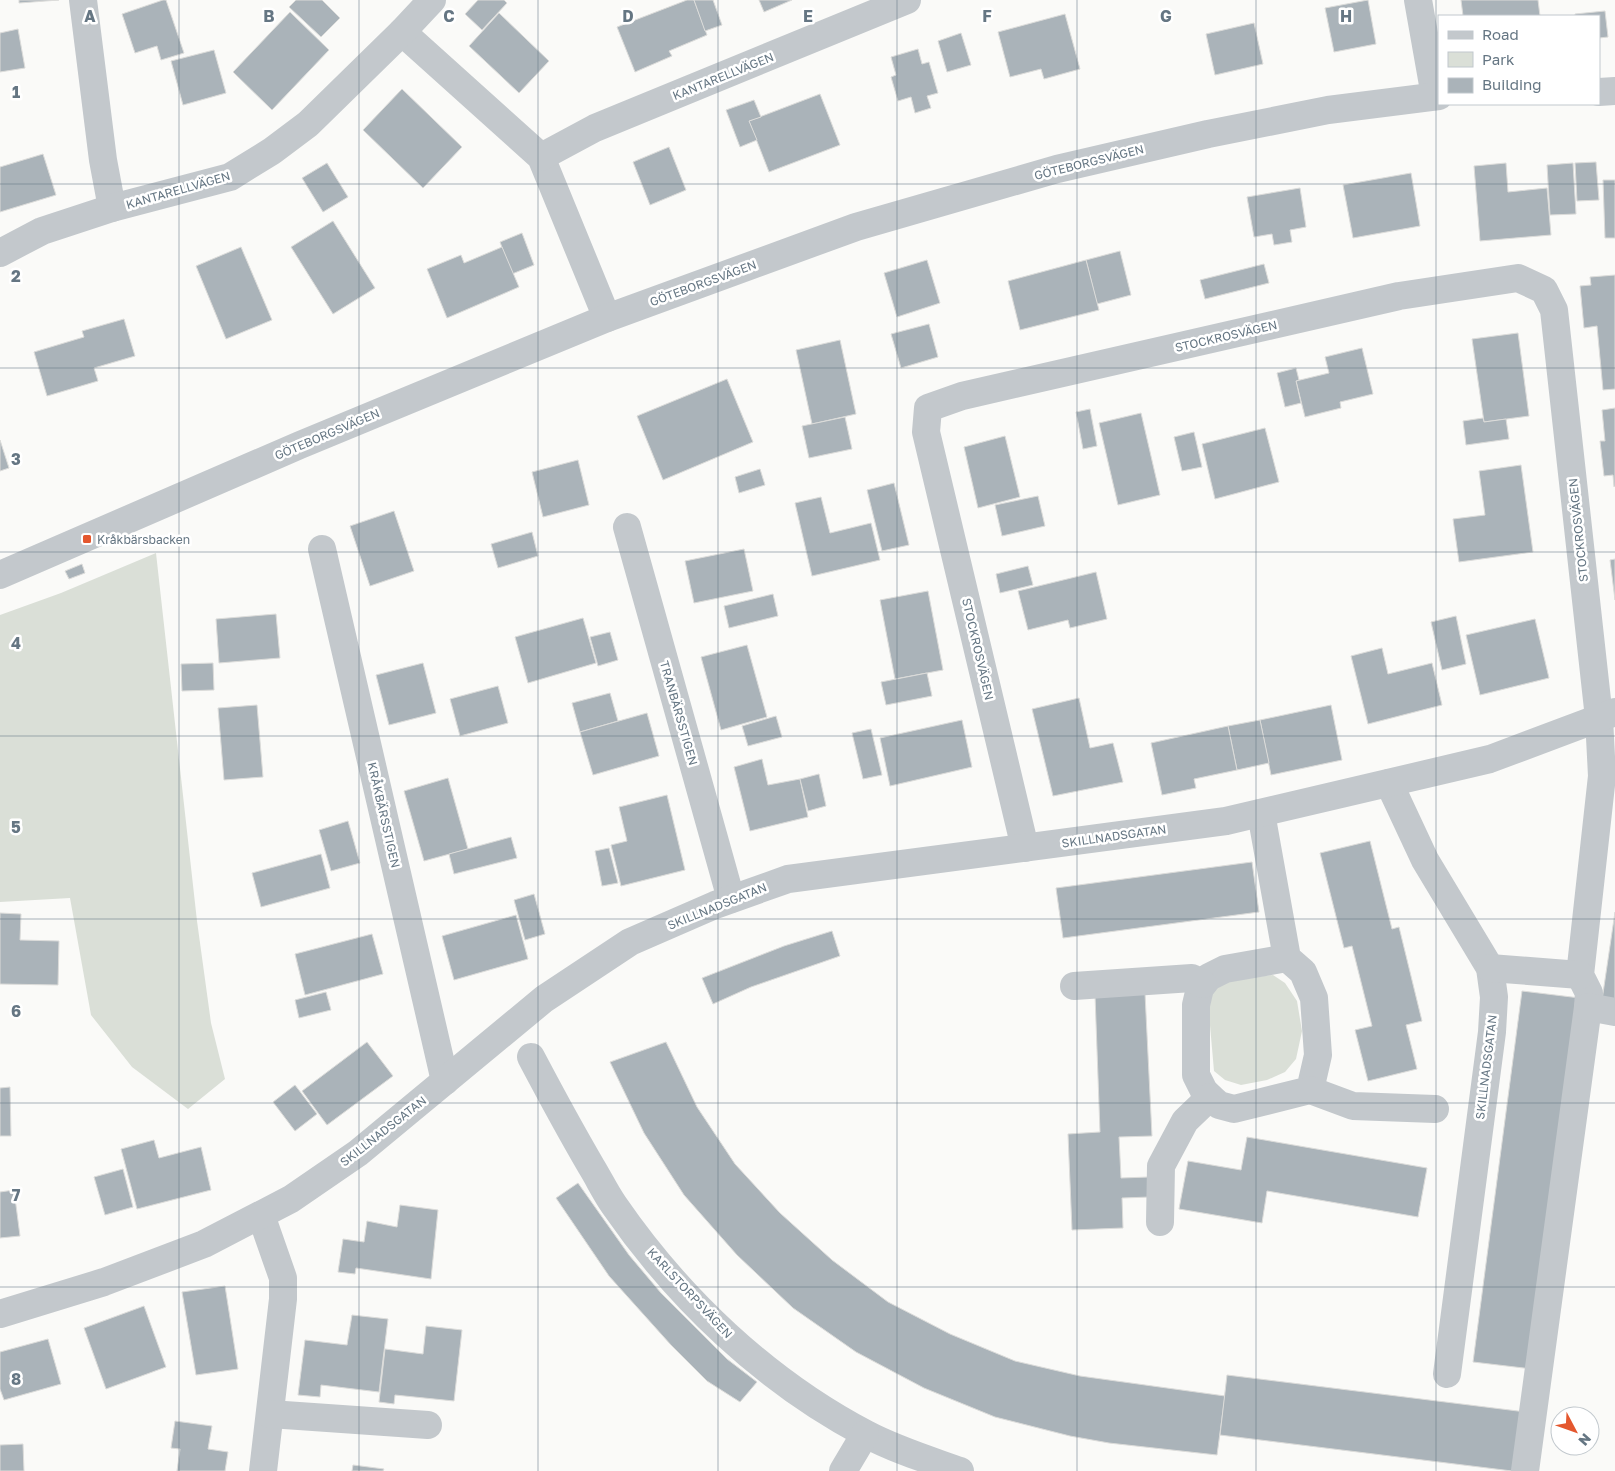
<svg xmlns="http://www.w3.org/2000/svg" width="1615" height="1471" font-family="'Golos Text',sans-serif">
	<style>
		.green { fill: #dadfd7 }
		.building { fill: #aab3b9; stroke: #dcdcda }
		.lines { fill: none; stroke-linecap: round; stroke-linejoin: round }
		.minor { stroke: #c3c8cc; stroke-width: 28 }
		.grid { fill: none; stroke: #657683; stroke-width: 1; stroke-opacity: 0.55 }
		.poi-dot { fill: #e4572e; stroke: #fff; stroke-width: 2 }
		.labels { text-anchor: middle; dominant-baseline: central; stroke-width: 5; stroke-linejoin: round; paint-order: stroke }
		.street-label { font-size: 12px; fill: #657683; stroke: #fff }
		.poi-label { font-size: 12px; fill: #657683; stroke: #fff; text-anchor: start }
		.grid-label { font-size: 16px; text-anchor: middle; font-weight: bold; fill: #657683; stroke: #fff; stroke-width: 5; stroke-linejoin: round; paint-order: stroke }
	</style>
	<rect width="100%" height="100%" fill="#fafaf8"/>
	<g class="green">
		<path d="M 156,553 L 197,921 L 211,1023 L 225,1079 L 188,1109 L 132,1067 L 91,1015 L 70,898 L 0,902 L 0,615 L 61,593 Z"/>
		<path d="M 1273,975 L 1285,983 L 1297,1001 L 1302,1031 L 1296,1059 L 1285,1072 L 1267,1080 L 1241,1085 L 1225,1080 L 1214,1071 L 1209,1014 L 1209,998 L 1214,990 L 1229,980 Z"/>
	</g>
	<g class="building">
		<path d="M 19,0 L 59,0 L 19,3 Z"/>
		<path d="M 163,0 L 166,0 L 184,53 L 161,60 L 157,46 L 135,53 L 122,14 Z"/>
		<path d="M 296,0 L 322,0 L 340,18 L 321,37 L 289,7 Z"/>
		<path d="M 478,0 L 504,0 L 507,3 L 482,30 L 465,14 Z"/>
		<path d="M 687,0 L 694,0 L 707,35 L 669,51 L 672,56 L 635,72 L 617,27 Z"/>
		<path d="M 694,0 L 713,0 L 722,25 L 705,31 Z"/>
		<path d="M 759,0 L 792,0 L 764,12 Z"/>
		<path d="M 1368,0 L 1376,44 L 1334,52 L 1325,8 Z"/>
		<path d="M 1461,0 L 1538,0 L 1540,16 L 1463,16 Z"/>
		<path d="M 1605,11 L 1608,37 L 1599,38 L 1599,16 L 1575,16 L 1575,14 Z"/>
		<path d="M 290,12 L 329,50 L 272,110 L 233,72 Z"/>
		<path d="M 499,13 L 549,61 L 519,93 L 469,46 Z"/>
		<path d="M 1065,14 L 1080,69 L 1044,79 L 1041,69 L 1010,77 L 998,32 Z"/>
		<path d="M 1254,23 L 1263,64 L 1215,75 L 1206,34 Z"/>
		<path d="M 18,29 L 25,68 L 0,72 L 0,33 Z"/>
		<path d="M 961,33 L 971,65 L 947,72 L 938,41 Z"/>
		<path d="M 918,49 L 922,64 L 929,62 L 938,93 L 927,96 L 931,108 L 915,113 L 911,97 L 898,101 L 891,77 L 896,75 L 891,57 Z"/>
		<path d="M 214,50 L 226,93 L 183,105 L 171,61 Z"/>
		<path d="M 402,89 L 462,147 L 423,188 L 363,130 Z"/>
		<path d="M 820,94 L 840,145 L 769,172 L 749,121 Z"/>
		<path d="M 754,100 L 761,117 L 749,121 L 757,140 L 740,147 L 726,110 Z"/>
		<path d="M 669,147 L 686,190 L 650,205 L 633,162 Z"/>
		<path d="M 43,154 L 56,195 L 0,212 L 0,167 Z"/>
		<path d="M 1596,162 L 1599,200 L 1577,201 L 1575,163 Z"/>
		<path d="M 327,163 L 348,197 L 323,212 L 302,178 Z"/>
		<path d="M 1506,163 L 1508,192 L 1547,188 L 1551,235 L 1480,241 L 1474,166 Z"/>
		<path d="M 1573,163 L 1576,214 L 1550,215 L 1547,165 Z"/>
		<path d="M 1411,173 L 1420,226 L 1353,238 L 1343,185 Z"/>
		<path d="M 1603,180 L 1615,180 L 1615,238 L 1605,238 Z"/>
		<path d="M 1300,188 L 1306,227 L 1290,230 L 1292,242 L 1274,245 L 1272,234 L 1254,237 L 1247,197 Z"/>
		<path d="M 333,221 L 375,288 L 333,314 L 291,247 Z"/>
		<path d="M 522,233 L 534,265 L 512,274 L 500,242 Z"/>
		<path d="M 241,247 L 272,320 L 226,339 L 196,266 Z"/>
		<path d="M 502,247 L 519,287 L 447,318 L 427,269 L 461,255 L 464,263 Z"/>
		<path d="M 1120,251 L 1131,295 L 1097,304 L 1086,260 Z"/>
		<path d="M 927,260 L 940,303 L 897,317 L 884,273 Z"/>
		<path d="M 1086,260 L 1099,310 L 1020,330 L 1008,281 Z"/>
		<path d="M 1264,264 L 1269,283 L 1205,299 L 1200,280 Z"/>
		<path d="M 1615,275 L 1615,389 L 1603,390 L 1597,326 L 1584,328 L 1580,286 L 1591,285 L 1590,277 Z"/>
		<path d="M 124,319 L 135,356 L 94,368 L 98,381 L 47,396 L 34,352 L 84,337 L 82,331 Z"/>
		<path d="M 929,324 L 938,357 L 901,368 L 891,334 Z"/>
		<path d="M 1518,333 L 1529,416 L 1484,422 L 1472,339 Z"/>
		<path d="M 840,340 L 856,414 L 812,424 L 796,350 Z"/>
		<path d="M 1362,348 L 1373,394 L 1340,402 L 1341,408 L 1305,417 L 1296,381 L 1329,373 L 1325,357 Z"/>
		<path d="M 1296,368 L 1299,380 L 1296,381 L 1301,403 L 1285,407 L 1277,373 Z"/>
		<path d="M 727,379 L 753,442 L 663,480 L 637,416 Z"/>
		<path d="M 1615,408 L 1615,486 L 1614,487 L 1613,475 L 1604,476 L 1600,441 L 1605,441 L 1602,410 Z"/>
		<path d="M 1090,409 L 1097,446 L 1083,449 L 1076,412 Z"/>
		<path d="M 1141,413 L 1160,495 L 1118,505 L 1099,423 Z"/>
		<path d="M 845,417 L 852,449 L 809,458 L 802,426 Z"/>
		<path d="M 1483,418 L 1484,422 L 1506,419 L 1509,439 L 1466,445 L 1463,421 Z"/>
		<path d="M 1265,428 L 1279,482 L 1215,499 L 1202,444 Z"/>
		<path d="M 1194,432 L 1202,467 L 1182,471 L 1174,437 Z"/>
		<path d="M 1005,436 L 1020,497 L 978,508 L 964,447 Z"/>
		<path d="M 0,440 L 9,468 L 0,471 Z"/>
		<path d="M 578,460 L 589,505 L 543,517 L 532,472 Z"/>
		<path d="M 1521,465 L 1533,552 L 1459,562 L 1453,519 L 1485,515 L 1479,471 Z"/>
		<path d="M 760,469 L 765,485 L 739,493 L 735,477 Z"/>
		<path d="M 894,483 L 909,545 L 882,551 L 867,490 Z"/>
		<path d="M 1038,496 L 1045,526 L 1002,536 L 995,505 Z"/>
		<path d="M 821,497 L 830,533 L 871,523 L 880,560 L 812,576 L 795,503 Z"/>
		<path d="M 394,511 L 414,571 L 370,586 L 350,526 Z"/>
		<path d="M 532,532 L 538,556 L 498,568 L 491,544 Z"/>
		<path d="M 744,549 L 753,591 L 694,603 L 685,561 Z"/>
		<path d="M 1615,559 L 1615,600 L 1610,560 Z"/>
		<path d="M 82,564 L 85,573 L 69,579 L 65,571 Z"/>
		<path d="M 1028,566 L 1033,585 L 1000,593 L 996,574 Z"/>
		<path d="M 1096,572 L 1107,619 L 1070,628 L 1068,620 L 1028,630 L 1018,591 Z"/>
		<path d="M 928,591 L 943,670 L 895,679 L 880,600 Z"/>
		<path d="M 773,594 L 778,616 L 729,628 L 724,606 Z"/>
		<path d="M 276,614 L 280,658 L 219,663 L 216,619 Z"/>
		<path d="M 1456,616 L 1466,664 L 1442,670 L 1431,622 Z"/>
		<path d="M 583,618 L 596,663 L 528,683 L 515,637 Z"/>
		<path d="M 1535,619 L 1549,678 L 1480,695 L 1466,635 Z"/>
		<path d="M 610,632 L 618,660 L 598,666 L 590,637 Z"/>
		<path d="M 747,645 L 767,717 L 721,730 L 701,657 Z"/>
		<path d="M 1382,648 L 1388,674 L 1432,663 L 1442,705 L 1368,724 L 1351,656 Z"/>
		<path d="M 213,663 L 214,690 L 182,691 L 181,664 Z"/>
		<path d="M 423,663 L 436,713 L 389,725 L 376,675 Z"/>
		<path d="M 927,673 L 932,696 L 886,705 L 881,682 Z"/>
		<path d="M 498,686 L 508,723 L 460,736 L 450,699 Z"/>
		<path d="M 610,693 L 618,721 L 580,732 L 572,703 Z"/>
		<path d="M 1079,698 L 1090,748 L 1113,743 L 1123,782 L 1053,796 L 1032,709 Z"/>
		<path d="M 257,705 L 263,777 L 224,780 L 218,708 Z"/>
		<path d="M 1331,705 L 1342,760 L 1271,775 L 1260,720 Z"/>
		<path d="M 647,713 L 659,756 L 593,775 L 580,732 Z"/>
		<path d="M 776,716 L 782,737 L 748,746 L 742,726 Z"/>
		<path d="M 962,720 L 972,767 L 890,786 L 880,738 Z"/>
		<path d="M 1260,720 L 1269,763 L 1237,770 L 1228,726 Z"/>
		<path d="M 1228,726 L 1237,770 L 1194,779 L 1196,788 L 1162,795 L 1151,743 Z"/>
		<path d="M 871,729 L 882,775 L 863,779 L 852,733 Z"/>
		<path d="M 762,759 L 768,785 L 800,779 L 808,817 L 750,831 L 734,767 Z"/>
		<path d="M 819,774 L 826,806 L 808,811 L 800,779 Z"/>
		<path d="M 448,778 L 468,849 L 424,861 L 404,791 Z"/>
		<path d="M 667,795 L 685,870 L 621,886 L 611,845 L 627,841 L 619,807 Z"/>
		<path d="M 348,821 L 360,863 L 331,871 L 319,830 Z"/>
		<path d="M 511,837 L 517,858 L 454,874 L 449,854 Z"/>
		<path d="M 1370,841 L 1392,929 L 1399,927 L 1422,1021 L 1406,1025 L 1417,1069 L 1368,1081 L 1355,1030 L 1372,1026 L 1352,946 L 1344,948 L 1320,853 Z"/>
		<path d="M 609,848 L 618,883 L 602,886 L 595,851 Z"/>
		<path d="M 321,854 L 330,888 L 261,907 L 252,873 Z"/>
		<path d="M 1252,862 L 1259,912 L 1063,938 L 1056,888 Z"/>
		<path d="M 534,894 L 545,934 L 525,940 L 514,900 Z"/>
		<path d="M 1615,912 L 1615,1002 L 1602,1000 Z"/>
		<path d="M 0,913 L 21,914 L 20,940 L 59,941 L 58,985 L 0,984 Z"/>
		<path d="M 516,915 L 528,959 L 454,980 L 442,936 Z"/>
		<path d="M 832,931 L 840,956 L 751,987 L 713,1004 L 702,978 L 784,946 Z"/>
		<path d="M 372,934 L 383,974 L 305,995 L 295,954 Z"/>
		<path d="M 1522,991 L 1580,998 L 1532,1369 L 1473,1362 Z"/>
		<path d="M 326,992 L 331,1010 L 299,1018 L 295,1000 Z"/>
		<path d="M 1145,993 L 1152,1136 L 1119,1137 L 1121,1178 L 1149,1177 L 1150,1197 L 1122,1198 L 1123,1228 L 1072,1230 L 1068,1134 L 1100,1132 L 1095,995 Z"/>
		<path d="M 367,1042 L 393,1076 L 327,1125 L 302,1091 Z"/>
		<path d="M 666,1042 L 697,1107 L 735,1164 L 780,1213 L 832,1260 L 888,1302 L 950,1334 L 1015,1361 L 1080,1376 L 1225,1396 L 1217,1455 L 1109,1443 L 1070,1436 L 995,1417 L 924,1388 L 856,1352 L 793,1308 L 737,1255 L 684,1195 L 644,1133 L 610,1062 Z"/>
		<path d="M 295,1085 L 317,1114 L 295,1131 L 273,1102 Z"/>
		<path d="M 10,1087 L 11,1136 L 0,1136 L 0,1088 Z"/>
		<path d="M 1247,1137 L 1427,1168 L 1418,1217 L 1267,1191 L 1262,1223 L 1179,1209 L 1188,1161 L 1241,1170 Z"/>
		<path d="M 154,1140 L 159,1158 L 201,1147 L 211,1190 L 137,1209 L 121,1149 Z"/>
		<path d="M 123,1169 L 133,1207 L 105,1215 L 94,1177 Z"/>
		<path d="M 578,1183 L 629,1255 L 661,1293 L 727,1359 L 757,1382 L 740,1402 L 707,1381 L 671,1345 L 609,1276 L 556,1198 Z"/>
		<path d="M 14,1190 L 20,1236 L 0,1238 L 0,1192 Z"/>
		<path d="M 400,1205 L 438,1210 L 431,1279 L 356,1268 L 355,1274 L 338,1272 L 343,1239 L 364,1242 L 367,1221 L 397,1227 Z"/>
		<path d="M 225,1286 L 238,1369 L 196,1375 L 182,1292 Z"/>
		<path d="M 144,1306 L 166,1367 L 106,1389 L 84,1328 Z"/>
		<path d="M 352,1315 L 388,1319 L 379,1392 L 321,1385 L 320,1397 L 298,1395 L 305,1340 L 347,1345 Z"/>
		<path d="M 426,1326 L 462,1330 L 454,1401 L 395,1395 L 394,1404 L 379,1402 L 385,1349 L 423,1354 Z"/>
		<path d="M 48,1339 L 61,1384 L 4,1400 L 0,1389 L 0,1352 Z"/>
		<path d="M 1227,1375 L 1526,1412 L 1512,1471 L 1220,1435 Z"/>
		<path d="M 175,1421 L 212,1426 L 208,1449 L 228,1452 L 225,1471 L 177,1471 L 180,1449 L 171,1448 Z"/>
		<path d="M 23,1444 L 24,1471 L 0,1471 L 0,1445 Z"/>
		<path d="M 353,1465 L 384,1469 L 383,1471 L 352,1471 Z"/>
	</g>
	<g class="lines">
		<g class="minor">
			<path d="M 83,0 L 103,160 L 112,208"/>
			<path d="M 1418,0 L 1435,96"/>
			<path d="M 402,32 L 541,157 L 607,318"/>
			<path d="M 1599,92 L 1615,91"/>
			<path d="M 541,157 L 595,128 L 907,0"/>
			<path d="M 0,253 L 42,231 L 112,208 L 230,177 L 272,151 L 308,124 L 402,32 L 432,0"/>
			<path d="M 627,527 L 731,899"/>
			<path d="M 322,549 L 445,1081"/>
			<path d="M 0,575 L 300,445 L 607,318 L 856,227 L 1057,169 L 1208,134 L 1328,110 L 1439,96"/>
			<path d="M 1389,783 L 1425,860 L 1490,968 L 1494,997 L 1492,1032 L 1447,1374"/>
			<path d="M 1261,813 L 1287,958 L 1303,972 L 1314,998 L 1318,1055 L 1310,1090 L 1234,1109 L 1219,1105 L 1210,1097 L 1204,1091 L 1196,1075 L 1196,1005 L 1200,988 L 1209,977 L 1225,969 L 1287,958"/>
			<path d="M 1025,848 L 926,432 L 928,408 L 962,396 L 1399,296 L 1518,278 L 1544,290 L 1554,310 L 1599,718 L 1602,776 L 1580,975 L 1589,993 L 1588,1007 L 1525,1471"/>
			<path d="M 1490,968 L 1580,975"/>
			<path d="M 1074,986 L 1192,978 L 1203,984"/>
			<path d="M 1588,1007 L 1615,1012"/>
			<path d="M 531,1057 C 550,1093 570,1130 591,1166 C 599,1179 605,1192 614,1205 C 678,1298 765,1381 866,1434 C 896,1450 929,1460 960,1471"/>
			<path d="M 1310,1090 L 1353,1106 L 1435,1109"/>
			<path d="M 261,1215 L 283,1278 L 283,1299 L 263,1471"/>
			<path d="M 1160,1222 L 1161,1166 L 1185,1121 L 1210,1097"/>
			<path d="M 0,1314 L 104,1282 L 204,1244 L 291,1199 L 358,1153 L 544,999 L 630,942 L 715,905 L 788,879 L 1226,821 L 1490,759 L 1615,712"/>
			<path d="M 270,1414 L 428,1425"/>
			<path d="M 843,1471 L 865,1434"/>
		</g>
	</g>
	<path class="grid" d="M 179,0 L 179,1471M 359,0 L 359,1471M 538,0 L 538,1471M 718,0 L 718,1471M 897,0 L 897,1471M 1077,0 L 1077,1471M 1256,0 L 1256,1471M 1436,0 L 1436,1471M 0,184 L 1615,184M 0,368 L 1615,368M 0,552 L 1615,552M 0,736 L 1615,736M 0,919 L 1615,919M 0,1103 L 1615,1103M 0,1287 L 1615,1287"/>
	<rect class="poi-dot" x="82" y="534" width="10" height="10" rx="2.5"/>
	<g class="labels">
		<g class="street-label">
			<text transform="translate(723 76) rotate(-22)">KANTARELLVÄGEN</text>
			<text transform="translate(1089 162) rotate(-14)">GÖTEBORGSVÄGEN</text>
			<text transform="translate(178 190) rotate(-16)">KANTARELLVÄGEN</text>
			<text transform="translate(703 283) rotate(-20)">GÖTEBORGSVÄGEN</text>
			<text transform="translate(1226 336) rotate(-13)">STOCKROSVÄGEN</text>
			<text transform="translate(327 434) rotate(-23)">GÖTEBORGSVÄGEN</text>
			<text transform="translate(1578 530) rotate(-96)">STOCKROSVÄGEN</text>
			<text transform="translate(978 649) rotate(77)">STOCKROSVÄGEN</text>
			<text transform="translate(679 713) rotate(74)">TRANBÄRSSTIGEN</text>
			<text transform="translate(384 815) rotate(77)">KRÅKBÄRSSTIGEN</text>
			<text transform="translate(1114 836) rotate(-8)">SKILLNADSGATAN</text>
			<text transform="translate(717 906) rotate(-22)">SKILLNADSGATAN</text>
			<text transform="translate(1486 1067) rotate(-83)">SKILLNADSGATAN</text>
			<text transform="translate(383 1131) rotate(-38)">SKILLNADSGATAN</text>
			<text transform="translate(690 1293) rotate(47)">KARLSTORPSVÄGEN</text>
		</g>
		<g class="poi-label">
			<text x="97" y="539">Kråkbärsbacken</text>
		</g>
	</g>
	<g class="grid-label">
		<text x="90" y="22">A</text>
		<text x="269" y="22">B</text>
		<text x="449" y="22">C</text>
		<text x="628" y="22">D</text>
		<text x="808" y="22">E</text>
		<text x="987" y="22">F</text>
		<text x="1166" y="22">G</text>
		<text x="1346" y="22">H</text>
		<text x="16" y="98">1</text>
		<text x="16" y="282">2</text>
		<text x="16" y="465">3</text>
		<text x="16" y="649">4</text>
		<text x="16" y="833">5</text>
		<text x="16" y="1017">6</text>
		<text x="16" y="1201">7</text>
		<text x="16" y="1385">8</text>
	</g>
	<rect x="1438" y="15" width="162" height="90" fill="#ffffff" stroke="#c1c8cd"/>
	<rect x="1448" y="31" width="25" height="8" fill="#c3c8cc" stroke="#c1c8cd"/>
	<text x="1482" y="40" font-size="15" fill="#657683">Road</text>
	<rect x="1448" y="52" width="25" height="15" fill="#dadfd7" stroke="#c1c8cd"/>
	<text x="1482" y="65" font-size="15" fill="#657683">Park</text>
	<rect x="1448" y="78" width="25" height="15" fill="#aab3b9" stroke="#c1c8cd"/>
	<text x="1482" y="90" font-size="15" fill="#657683">Building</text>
	<g transform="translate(1575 1431) rotate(131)"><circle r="24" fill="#ffffff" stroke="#c1c8cd"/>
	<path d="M0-4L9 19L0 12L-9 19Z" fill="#e4572e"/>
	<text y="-8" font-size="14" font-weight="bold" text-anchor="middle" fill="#657683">N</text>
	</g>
</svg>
